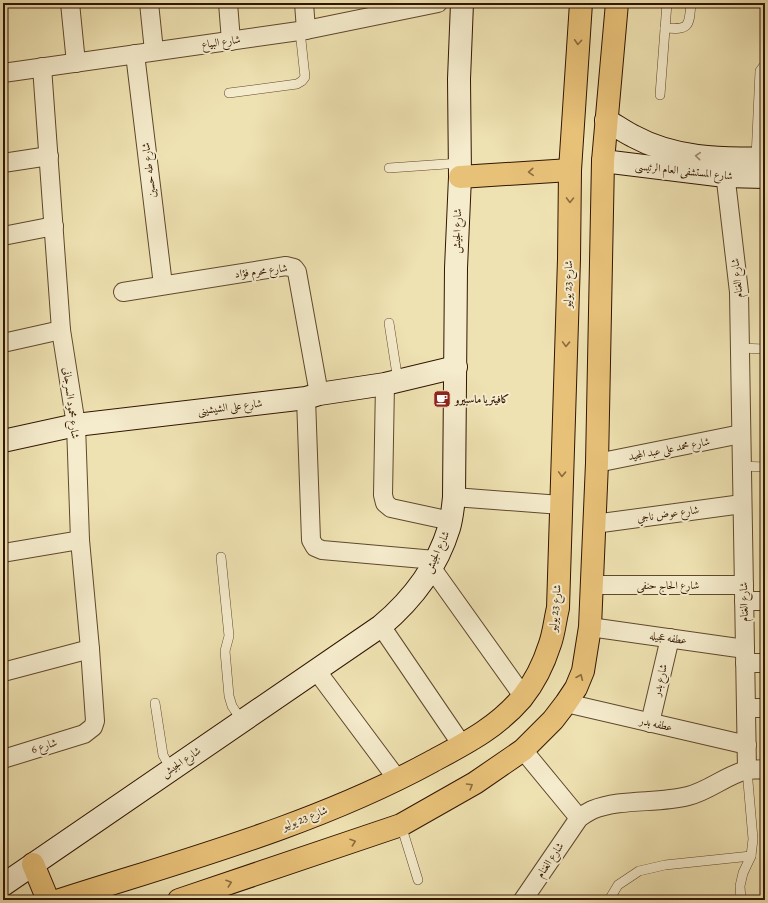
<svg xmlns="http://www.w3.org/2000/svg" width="768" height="903" font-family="Alegreya,Amiri,serif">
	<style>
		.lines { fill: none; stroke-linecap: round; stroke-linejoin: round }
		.lane-casing { stroke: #60482c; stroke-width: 10 }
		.street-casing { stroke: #60482c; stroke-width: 20 }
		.secondary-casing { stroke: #311500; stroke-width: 24 }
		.primary-casing { stroke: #311500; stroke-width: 24 }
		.lane { stroke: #f5eccd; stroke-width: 9 }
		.street { stroke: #f5eccd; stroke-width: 18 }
		.secondary { stroke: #f5eccd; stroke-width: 22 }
		.primary { stroke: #e8c179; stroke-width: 22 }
		.oneway { stroke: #8c6b3c }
		.oneway2 { stroke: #9d8b71 }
		.labels { text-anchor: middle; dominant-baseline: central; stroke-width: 4; stroke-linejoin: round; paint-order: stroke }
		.street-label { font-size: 11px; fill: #311500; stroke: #f5eccd }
		.poi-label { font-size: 11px; font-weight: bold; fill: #311500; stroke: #f5eccd; text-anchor: start }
	</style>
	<rect width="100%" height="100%" fill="#efe2b2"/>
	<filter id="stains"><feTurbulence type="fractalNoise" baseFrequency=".005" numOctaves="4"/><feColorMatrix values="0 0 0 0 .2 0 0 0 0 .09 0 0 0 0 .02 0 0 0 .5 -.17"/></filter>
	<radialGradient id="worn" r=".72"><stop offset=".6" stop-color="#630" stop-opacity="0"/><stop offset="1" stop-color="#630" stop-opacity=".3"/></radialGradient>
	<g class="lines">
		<defs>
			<g id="lane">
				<path d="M 665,28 C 690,30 689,26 691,3"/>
				<path d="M 229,93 L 297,84 L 302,81 L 305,77 L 300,31"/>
				<path d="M 660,95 L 667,3"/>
				<path d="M 756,158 L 760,71 L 763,67 L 765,66"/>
				<path d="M 389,168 L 460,163"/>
				<path d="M 389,323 L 398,381"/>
				<path d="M 740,348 L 765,349"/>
				<path d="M 742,466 L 765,467"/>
				<path d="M 221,557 L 229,636 L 225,651 L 229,696 L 232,706 L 242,721"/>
				<path d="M 155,703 L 163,755 L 171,769"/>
				<path d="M 401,825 L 418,880"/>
				<path d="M 609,900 L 618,885 L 639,871 L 665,865 L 751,856"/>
				<path d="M 741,900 L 740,886 L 743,873 L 751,856 L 753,839 L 747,770"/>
			</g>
			<g id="street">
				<path d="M 70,3 L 76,63"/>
				<path d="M 149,3 L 154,51"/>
				<path d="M 228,3 L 231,41"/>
				<path d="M 304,3 L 306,30"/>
				<path d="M 135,54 L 163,285"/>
				<path d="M 3,73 L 306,30 L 438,3"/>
				<path d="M 3,163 L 49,156"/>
				<path d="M 724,164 L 739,292 L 747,770"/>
				<path d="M 3,236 L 54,226"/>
				<path d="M 123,292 L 286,266 L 294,268 L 297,272 L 319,394"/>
				<path d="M 3,343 L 61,330"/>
				<path d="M 385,384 L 383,495 L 385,503 L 391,508 L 451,521"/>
				<path d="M 306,398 L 311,540 L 315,547 L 322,550 L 435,560"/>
				<path d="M 597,463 L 741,434"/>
				<path d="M 454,497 L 561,505"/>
				<path d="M 594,524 L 742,504"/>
				<path d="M 3,553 L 80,540"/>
				<path d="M 431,567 L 523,696"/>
				<path d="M 592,585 L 744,585"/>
				<path d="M 744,601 L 765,601"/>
				<path d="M 381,626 L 462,745"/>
				<path d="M 590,627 L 745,649"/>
				<path d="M 745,663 L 765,663"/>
				<path d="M 316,670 L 398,780"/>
				<path d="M 3,672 L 90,649"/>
				<path d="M 566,703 L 747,745"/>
				<path d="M 746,708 L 765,708"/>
				<path d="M 650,723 L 670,638"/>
				<path d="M 523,750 L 579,818"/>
				<path d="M 3,759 L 84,734 L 93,727 L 95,721 L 90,649 L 80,540 L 76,425 L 61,330 L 42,67"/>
				<path d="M 523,900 L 579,818 C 583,815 588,812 592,810 C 622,798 657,804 688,796 C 709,791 726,775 747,770 C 752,769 759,770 765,769"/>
			</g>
			<g id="secondary">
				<path d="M 606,120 C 615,125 623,131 633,136 C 673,158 720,160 765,158"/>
				<path d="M 603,161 L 725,176 L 765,177"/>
				<path d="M 3,441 L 76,425 L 306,398 L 319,394 L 385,384 L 456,367"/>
				<path d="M 3,885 L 381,626 C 412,600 437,567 449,528 C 452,518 453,507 454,497 L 456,268 L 460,177 L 459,79 L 462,3"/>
			</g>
			<g id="primary">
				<path d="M 460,177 L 570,170"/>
				<path d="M 33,864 L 48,900"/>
				<path d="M 60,900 C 185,860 315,825 431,762 C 466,743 495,729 522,698 C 534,683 544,663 550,644 C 554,633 555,620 558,608 L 569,259 L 570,170 L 581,3"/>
				<path d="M 179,900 L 401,825 L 475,783 L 523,750 L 553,720 L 566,703 L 576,688 L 583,671 L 590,627 L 597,463 L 603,161 L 617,3"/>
			</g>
		</defs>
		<use href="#lane" class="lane-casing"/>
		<use href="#street" class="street-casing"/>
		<use href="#secondary" class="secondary-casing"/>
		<use href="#primary" class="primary-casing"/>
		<use href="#lane" class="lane"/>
		<use href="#street" class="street"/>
		<use href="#secondary" class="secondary"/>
		<use href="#primary" class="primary"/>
	</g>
	<defs><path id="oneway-chevron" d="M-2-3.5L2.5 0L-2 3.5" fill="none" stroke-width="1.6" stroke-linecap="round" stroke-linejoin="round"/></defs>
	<g class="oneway">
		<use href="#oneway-chevron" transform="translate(578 42) rotate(94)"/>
		<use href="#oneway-chevron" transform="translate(531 172) rotate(176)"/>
		<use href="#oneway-chevron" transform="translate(570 200) rotate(91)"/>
		<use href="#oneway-chevron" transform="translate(566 344) rotate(92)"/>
		<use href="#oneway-chevron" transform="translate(562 474) rotate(92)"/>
		<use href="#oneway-chevron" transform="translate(580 677) rotate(-67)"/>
		<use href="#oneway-chevron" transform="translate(470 786) rotate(-31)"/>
		<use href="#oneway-chevron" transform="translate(353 842) rotate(-19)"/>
		<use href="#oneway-chevron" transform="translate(229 883) rotate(-19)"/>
	</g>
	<use class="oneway2" href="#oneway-chevron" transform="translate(698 156) rotate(-175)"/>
	<defs>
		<symbol id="cafe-square" viewBox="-11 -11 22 22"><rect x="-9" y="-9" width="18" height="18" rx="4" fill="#8f2418" stroke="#f5eccd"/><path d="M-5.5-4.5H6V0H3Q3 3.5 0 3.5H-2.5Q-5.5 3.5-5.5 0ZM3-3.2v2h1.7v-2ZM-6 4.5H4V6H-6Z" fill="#fff"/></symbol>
	</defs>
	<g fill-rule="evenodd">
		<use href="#cafe-square" x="432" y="389" width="20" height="20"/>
	</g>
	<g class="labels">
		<g class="street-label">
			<text transform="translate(221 42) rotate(-8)">شارع البياع</text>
			<text transform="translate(149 170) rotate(-97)">شارع طه حسين</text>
			<text transform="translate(684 171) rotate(6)">شارع المستشفى العام الرئيسى</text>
			<text transform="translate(457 231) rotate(-88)">شارع الجيش</text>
			<text transform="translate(261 271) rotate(-7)">شارع محرم فؤاد</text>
			<text transform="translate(737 278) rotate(-96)">شارع الغنام</text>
			<text transform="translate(568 284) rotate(-88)">شارع 23 يوليو</text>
			<text transform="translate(71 403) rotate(83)">شارع محمود السرجانى</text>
			<text transform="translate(230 407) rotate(-7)">شارع على الشيشينى</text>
			<text transform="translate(669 449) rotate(-11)">شارع محمد على عبد المجيد</text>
			<text transform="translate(668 514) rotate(-8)">شارع عوض ناجي</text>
			<text transform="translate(437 552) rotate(-65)">شارع الجيش</text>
			<text x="668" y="585">شارع الحاج حنفى</text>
			<text transform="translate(744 602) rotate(-91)">شارع الغنام</text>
			<text transform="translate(555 608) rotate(-84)">شارع 23 يوليو</text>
			<text transform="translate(668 638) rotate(8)">عطفه عجيله</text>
			<text transform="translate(660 680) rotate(-77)">شارع بدر</text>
			<text transform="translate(656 724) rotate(13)">عطفه بدر</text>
			<text transform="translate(44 746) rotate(-17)">شارع 6</text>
			<text transform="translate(181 762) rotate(-34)">شارع الجيش</text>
			<text transform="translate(305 818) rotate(-21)">شارع 23 يوليو</text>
			<text transform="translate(550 860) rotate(-56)">شارع الغنام</text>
		</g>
		<g class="poi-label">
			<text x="455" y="399">كافيتريا ماسبيرو</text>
		</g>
	</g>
	<rect width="768" height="903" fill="none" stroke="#efe2b2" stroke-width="16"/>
	<rect x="4" y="4" width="760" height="895" fill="none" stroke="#311500" stroke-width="2"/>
	<rect x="8" y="8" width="752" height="887" fill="none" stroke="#311500"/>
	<rect width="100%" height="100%" filter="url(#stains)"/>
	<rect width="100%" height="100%" fill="url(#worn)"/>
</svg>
